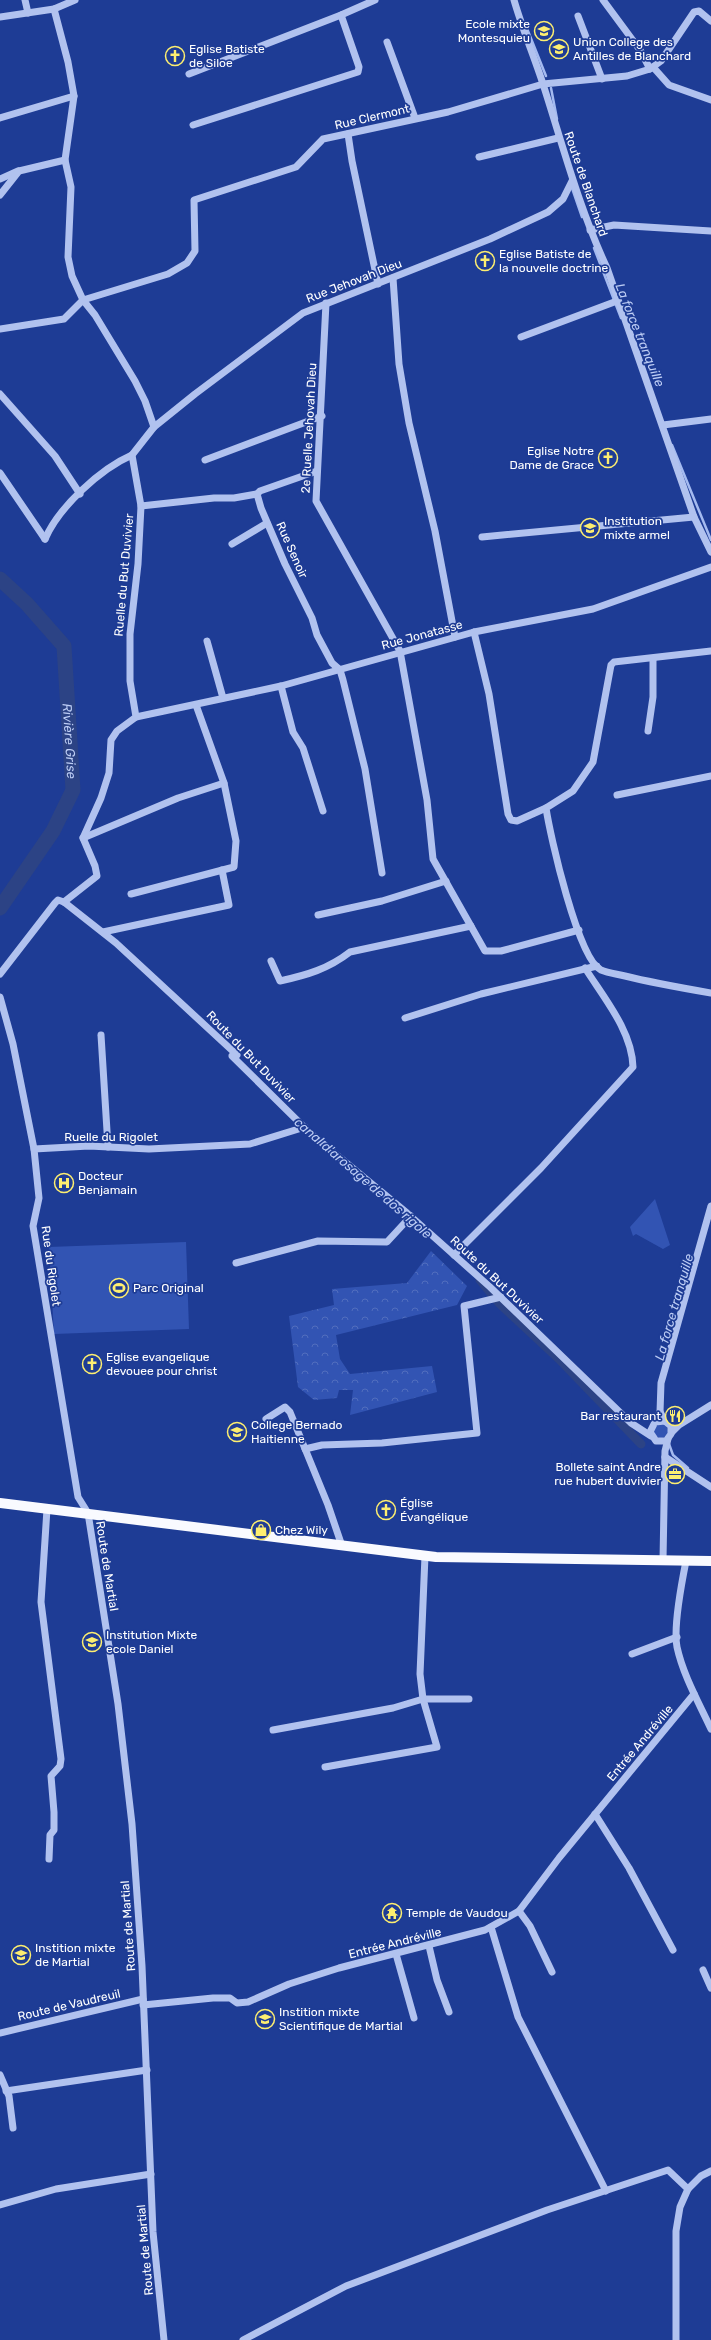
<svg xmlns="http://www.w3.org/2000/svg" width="711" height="2340" font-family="Rubik,sans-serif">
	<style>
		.grass { fill: #3254b3 }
		.forest { fill: url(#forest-crowns) }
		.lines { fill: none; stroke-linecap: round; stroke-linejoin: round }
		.stream { stroke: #a4baf0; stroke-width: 2.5 }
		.canal { stroke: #2c4385; stroke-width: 9 }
		.river { stroke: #2c4385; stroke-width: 15 }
		.minor { stroke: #b1c2ef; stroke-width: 7 }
		.major { stroke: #f9faff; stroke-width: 10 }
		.labels { text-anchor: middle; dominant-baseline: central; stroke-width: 3.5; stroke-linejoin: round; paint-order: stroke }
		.poi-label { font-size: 12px; fill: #fff; stroke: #1e3c95; text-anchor: start }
		.street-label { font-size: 12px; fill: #fff; stroke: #1e3c95 }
		.water-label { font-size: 13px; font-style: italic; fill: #bdcdf5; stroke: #1e3c95 }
	</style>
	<defs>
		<pattern id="forest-crowns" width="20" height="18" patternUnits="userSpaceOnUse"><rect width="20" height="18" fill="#3254b3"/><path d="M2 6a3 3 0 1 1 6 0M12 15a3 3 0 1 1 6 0" fill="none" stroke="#516ebe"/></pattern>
	</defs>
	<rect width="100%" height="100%" fill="#1e3c95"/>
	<g class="grass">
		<path d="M 655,1199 L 670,1245 L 663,1249 L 636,1234 L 633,1236 L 630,1227 Z"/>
		<path d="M 186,1242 L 189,1329 L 54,1334 L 49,1247 Z"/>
		<circle cx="661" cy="1431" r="7"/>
	</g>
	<path class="forest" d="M 431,1251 L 467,1286 L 457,1305 L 336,1335 L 340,1359 L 350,1374 L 432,1366 L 437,1392 L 350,1415 L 353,1390 L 339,1390 L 337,1398 L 314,1400 L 298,1387 L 289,1316 L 334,1305 L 332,1289 L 407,1283 Z"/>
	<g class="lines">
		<g class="stream">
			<path d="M 526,26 L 546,76"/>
			<path d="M 551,88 L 557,119"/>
			<path d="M 572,188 L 582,217"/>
			<path d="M 594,248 L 621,318"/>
			<path d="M 672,445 L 711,540"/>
			<path d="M 669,1444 L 673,1455 L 688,1468"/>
		</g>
		<path class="canal" d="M 480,1280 L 499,1303 L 559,1359 L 641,1444"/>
		<path class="river" id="s1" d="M 0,579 L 27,604 L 64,646 L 73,790 L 53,831 L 0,908"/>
		<g class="minor">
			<path d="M 25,0 L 28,13"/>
			<path d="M 514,0 C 522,28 534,56 543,84 C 563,146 579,208 607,268 L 694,517 L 711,552"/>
			<path d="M 603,0 L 640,50 L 650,69"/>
			<path d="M 54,9 L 68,62 L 74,96 L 65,160 L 71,187 L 68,257 L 72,276 L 83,300 L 95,315 L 135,381 L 145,401 L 154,427 L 132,455 L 141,506 L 138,564 L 130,634 L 130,681 L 136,717 L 117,731 L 111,740 L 109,773 L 101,798 L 83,838 L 95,866 L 97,876 L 64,902"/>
			<path d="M 578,16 L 602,79"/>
			<path d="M 0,17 L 54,9 L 75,0"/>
			<path d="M 387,42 L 415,118"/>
			<path d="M 653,67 L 669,85 L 711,100"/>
			<path d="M 189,74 L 341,15 L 375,0"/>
			<path d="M 0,118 L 74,96"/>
			<path d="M 193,125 L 358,72 L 359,67 L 341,15"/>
			<path d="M 348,134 L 352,161 L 378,284"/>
			<path d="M 479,157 L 558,138"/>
			<path d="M 0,179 L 18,171"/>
			<path d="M 0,195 L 19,171 L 65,160"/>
			<path d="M 590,230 L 614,225 L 711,231"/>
			<path d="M 393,278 L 399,364 L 409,423 L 435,531 L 455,637"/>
			<path d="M 326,303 L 316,501 L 400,651 L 427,800 L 433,859 L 485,951 L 501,951 L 579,930"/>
			<path d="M 0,329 L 64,319 L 83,300 L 168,274 L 187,263 L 195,251 L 194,200 L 296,167 L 323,139 L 448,112 L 543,84 L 627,76 L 650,69 L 661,61 L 694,12 L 699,11 L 711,21"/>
			<path d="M 521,337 L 617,301"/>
			<path d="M 0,394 L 55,456 L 80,494"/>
			<path d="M 663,425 L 711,419"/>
			<path d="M 154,427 L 195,394 L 303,313 L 490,239 L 548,212 L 563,199 L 572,181"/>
			<path d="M 205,460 L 322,416"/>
			<path d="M 317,471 L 260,491 L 257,494 L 261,508 L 285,564 L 312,618 L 317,635 L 332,663 L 340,670 L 343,680 L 365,769 L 382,873"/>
			<path d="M 0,473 L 45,539"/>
			<path d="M 141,506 L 214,498 L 234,498 L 257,494"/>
			<path d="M 482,537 L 694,517"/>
			<path d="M 45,539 C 59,507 100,469 132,455"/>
			<path d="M 232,544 L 267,523"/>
			<path d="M 474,632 L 489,694 L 508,814 L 511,820 L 517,821 L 546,808"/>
			<path d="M 207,641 L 223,698"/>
			<path d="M 711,651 L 614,662 L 611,665 L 593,762 L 573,791 L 546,808 C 550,835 578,959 601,970 C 608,973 617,974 625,976 C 653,983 682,988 711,993"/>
			<path d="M 281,686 L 293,732 L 303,748 L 323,811"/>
			<path d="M 136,717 L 281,686 L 474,632 L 593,609 L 711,567"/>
			<path d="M 648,731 L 653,697 L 653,659"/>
			<path d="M 617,795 L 711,776"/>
			<path d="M 83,838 L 178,798 L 224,783"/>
			<path d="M 131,894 L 234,867 L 236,841 L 224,783 L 196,705"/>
			<path d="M 318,915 L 382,901 L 446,881"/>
			<path d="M 103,932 L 229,905 L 222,870"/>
			<path d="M 271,961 L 280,981 C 307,975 328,969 350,952 L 471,926"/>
			<path d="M 0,974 L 55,903 L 58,900 L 64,902 L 116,943 L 237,1055 L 232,1056 L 310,1133 L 407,1213 L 490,1287 L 631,1423 L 651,1436"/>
			<path d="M 0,997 L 13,1044 L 34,1149 L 39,1198 L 33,1226 L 78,1497 L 88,1513 L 118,1704 L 132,1824 L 142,1966 L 153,2232 L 164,2340"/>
			<path d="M 405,1018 L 481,994 L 597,966"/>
			<path d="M 101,1035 L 108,1147"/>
			<path d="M 34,1149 L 89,1146 L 149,1149 L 250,1144 L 305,1127"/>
			<path d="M 454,1255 L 541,1168 L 633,1067 C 632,1031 604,998 585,968"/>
			<path d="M 236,1263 L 318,1241 L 387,1242 L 411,1216"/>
			<path d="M 266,1419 L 285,1407 L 290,1412 L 328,1505 L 342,1546"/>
			<path d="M 665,1421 L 660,1412 L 661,1383 L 711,1206"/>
			<path d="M 655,1422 L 665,1421 L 671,1426 L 671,1434 L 666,1441 L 656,1441 L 650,1432 L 660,1412"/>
			<path d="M 672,1432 L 679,1425 L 711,1405"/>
			<path d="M 305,1449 L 322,1445 L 382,1443 L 477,1433 L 464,1306 L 501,1297"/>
			<path d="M 665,1457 L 711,1487"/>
			<path d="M 47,1509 L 41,1602 L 61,1759 L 60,1766 L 51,1776 L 54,1812 L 54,1830 L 50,1835 L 49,1859"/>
			<path d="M 663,1560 L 665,1451 L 668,1439"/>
			<path d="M 686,1561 C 682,1581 673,1627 677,1647 C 683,1675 699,1703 711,1729"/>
			<path d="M 632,1654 L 677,1637"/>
			<path d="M 273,1730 L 393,1708 L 423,1699 L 469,1699"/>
			<path d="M 325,1767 L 437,1747 L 423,1699 L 420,1674 L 425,1556"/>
			<path d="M 595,1814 L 629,1868 L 673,1950"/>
			<path d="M 519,1911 L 530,1926 L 552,1972"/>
			<path d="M 491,1927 L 518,2017 L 606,2191"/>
			<path d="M 429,1946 L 437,1980 L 449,2012"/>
			<path d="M 396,1954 L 414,2018"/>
			<path d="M 703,1970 L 711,1988"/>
			<path d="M 143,2005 L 213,1998 L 230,1998 L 237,2003 L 248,2002 L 289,1984 L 339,1968 L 485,1930 L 519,1911 L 559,1858 L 694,1694"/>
			<path d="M 0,2033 L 143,1999"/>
			<path d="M 0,2075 L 9,2096 L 13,2128"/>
			<path d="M 6,2091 L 147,2070"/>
			<path d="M 0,2205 L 56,2189 L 151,2174"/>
			<path d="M 243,2340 L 346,2286 L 547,2210 L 668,2170 L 688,2189"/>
			<path d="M 676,2340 L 676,2231 L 680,2207 L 688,2189 L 701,2176 L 711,2171"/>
		</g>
		<path class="major" d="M 0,1503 L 436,1557 L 711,1561"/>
	</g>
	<defs>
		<symbol id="school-ring" viewBox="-11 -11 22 22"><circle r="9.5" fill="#1e3c95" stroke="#fdee70" stroke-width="1.5"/><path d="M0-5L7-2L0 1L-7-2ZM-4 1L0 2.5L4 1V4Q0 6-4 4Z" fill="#fdee70"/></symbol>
		<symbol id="church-ring" viewBox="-11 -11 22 22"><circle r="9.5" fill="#1e3c95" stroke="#fdee70" stroke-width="1.5"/><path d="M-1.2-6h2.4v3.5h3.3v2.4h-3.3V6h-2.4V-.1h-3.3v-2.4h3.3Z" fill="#fdee70"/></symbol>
		<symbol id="hospital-ring" viewBox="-11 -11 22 22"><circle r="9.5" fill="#1e3c95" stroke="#fdee70" stroke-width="1.5"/><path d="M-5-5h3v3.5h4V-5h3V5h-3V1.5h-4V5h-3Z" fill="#fdee70"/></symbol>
		<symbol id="stadium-ring" viewBox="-11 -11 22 22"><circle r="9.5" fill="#1e3c95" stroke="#fdee70" stroke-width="1.5"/><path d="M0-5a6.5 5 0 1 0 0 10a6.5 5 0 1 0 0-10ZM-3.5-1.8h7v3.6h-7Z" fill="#fdee70"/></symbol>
		<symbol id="restaurant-ring" viewBox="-11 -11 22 22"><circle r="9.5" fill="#1e3c95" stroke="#fdee70" stroke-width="1.5"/><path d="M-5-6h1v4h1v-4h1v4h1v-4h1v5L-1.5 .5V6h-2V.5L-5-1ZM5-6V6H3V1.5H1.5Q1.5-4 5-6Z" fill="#fdee70"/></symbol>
		<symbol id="office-ring" viewBox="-11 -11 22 22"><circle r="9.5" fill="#1e3c95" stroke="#fdee70" stroke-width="1.5"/><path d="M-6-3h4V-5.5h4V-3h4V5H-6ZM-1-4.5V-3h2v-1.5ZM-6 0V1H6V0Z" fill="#fdee70"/></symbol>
		<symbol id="shop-ring" viewBox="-11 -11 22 22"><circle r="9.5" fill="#1e3c95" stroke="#fdee70" stroke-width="1.5"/><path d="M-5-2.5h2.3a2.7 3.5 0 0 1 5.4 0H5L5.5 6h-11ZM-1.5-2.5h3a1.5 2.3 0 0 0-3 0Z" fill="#fdee70"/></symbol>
		<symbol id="temple-ring" viewBox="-11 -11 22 22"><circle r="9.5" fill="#1e3c95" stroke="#fdee70" stroke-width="1.5"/><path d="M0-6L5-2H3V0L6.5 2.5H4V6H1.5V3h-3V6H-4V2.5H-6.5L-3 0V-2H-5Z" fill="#fdee70"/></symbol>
	</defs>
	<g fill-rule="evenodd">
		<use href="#school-ring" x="533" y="20" width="22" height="22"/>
		<use href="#school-ring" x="548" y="38" width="22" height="22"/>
		<use href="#church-ring" x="164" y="45" width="22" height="22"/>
		<use href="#church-ring" x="474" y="250" width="22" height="22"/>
		<use href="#church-ring" x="597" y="447" width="22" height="22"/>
		<use href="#school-ring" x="579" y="517" width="22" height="22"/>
		<use href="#hospital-ring" x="53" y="1172" width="22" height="22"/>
		<use href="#stadium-ring" x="108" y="1277" width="22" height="22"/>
		<use href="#church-ring" x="81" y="1353" width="22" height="22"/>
		<use href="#restaurant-ring" x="664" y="1405" width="22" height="22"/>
		<use href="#school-ring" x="226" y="1421" width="22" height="22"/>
		<use href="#office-ring" x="664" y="1463" width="22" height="22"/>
		<use href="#church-ring" x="375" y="1499" width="22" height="22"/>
		<use href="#shop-ring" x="250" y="1519" width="22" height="22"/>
		<use href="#school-ring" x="81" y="1631" width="22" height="22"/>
		<use href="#temple-ring" x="381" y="1902" width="22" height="22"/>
		<use href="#school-ring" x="10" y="1944" width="22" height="22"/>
		<use href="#school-ring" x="254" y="2008" width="22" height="22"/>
	</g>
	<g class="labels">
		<g class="poi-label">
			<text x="530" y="24" text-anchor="end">Ecole mixte<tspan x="530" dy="14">Montesquieu</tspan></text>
			<text x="573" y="42">Union College des<tspan x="573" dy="14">Antilles de Blanchard</tspan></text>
			<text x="189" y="49">Eglise Batiste<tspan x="189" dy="14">de Siloe</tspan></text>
			<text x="499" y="254">Eglise Batiste de<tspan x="499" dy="14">la nouvelle doctrine</tspan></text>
			<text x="594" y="451" text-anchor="end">Eglise Notre<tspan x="594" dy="14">Dame de Grace</tspan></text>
			<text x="604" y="521">Institution<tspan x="604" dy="14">mixte armel</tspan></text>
			<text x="78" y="1176">Docteur<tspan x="78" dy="14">Benjamain</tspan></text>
			<text x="133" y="1288">Parc Original</text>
			<text x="106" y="1357">Eglise evangelique<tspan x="106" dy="14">devouee pour christ</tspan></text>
			<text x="661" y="1416" text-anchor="end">Bar restaurant</text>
			<text x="251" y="1425">College Bernado<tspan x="251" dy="14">Haitienne</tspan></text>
			<text x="661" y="1467" text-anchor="end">Bollete saint Andre<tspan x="661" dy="14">rue hubert duvivier</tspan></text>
			<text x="400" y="1503">Église<tspan x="400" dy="14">Évangélique</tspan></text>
			<text x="275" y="1530">Chez Wily</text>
			<text x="106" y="1635">Institution Mixte<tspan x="106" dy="14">ecole Daniel</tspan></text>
			<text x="406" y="1913">Temple de Vaudou</text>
			<text x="35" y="1948">Instition mixte<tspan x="35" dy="14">de Martial</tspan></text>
			<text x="279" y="2012">Instition mixte<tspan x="279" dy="14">Scientifique de Martial</tspan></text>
		</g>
		<g class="street-label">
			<text transform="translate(372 117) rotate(-13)">Rue Clermont</text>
			<text transform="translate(586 184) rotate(71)">Route de Blanchard</text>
			<text transform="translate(354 281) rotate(-21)">Rue Jehovah Dieu</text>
			<text transform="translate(309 428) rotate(-87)">2e Ruelle Jehovah Dieu</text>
			<text transform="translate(292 550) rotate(66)">Rue Senoir</text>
			<text transform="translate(124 575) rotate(-85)">Ruelle du But Duvivier</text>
			<text transform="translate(422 635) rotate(-15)">Rue Jonatasse</text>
			<text transform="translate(251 1057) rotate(46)">Route du But Duvivier</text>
			<text x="111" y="1137">Ruelle du Rigolet</text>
			<text transform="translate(51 1266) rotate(82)">Rue du Rigolet</text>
			<text transform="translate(497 1280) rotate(43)">Route du But Duvivier</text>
			<text transform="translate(107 1566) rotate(81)">Route de Martial</text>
			<text transform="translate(640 1743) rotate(-50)">Entrée Andréville</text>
			<text transform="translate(128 1926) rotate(-94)">Route de Martial</text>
			<text transform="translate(395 1943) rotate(-14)">Entrée Andréville</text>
			<text transform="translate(69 2005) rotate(-13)">Route de Vaudreuil</text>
			<text transform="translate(145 2250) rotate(-95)">Route de Martial</text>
		</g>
		<g class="water-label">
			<text transform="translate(640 335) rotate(68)">La force tranquille</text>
			<text stroke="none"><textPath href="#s1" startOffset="188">Rivière Grise</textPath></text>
			<text transform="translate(363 1178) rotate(41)">canal d'arosage de dos rigole</text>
			<text transform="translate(674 1307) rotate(-74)">La force tranquille</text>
		</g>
	</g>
</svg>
